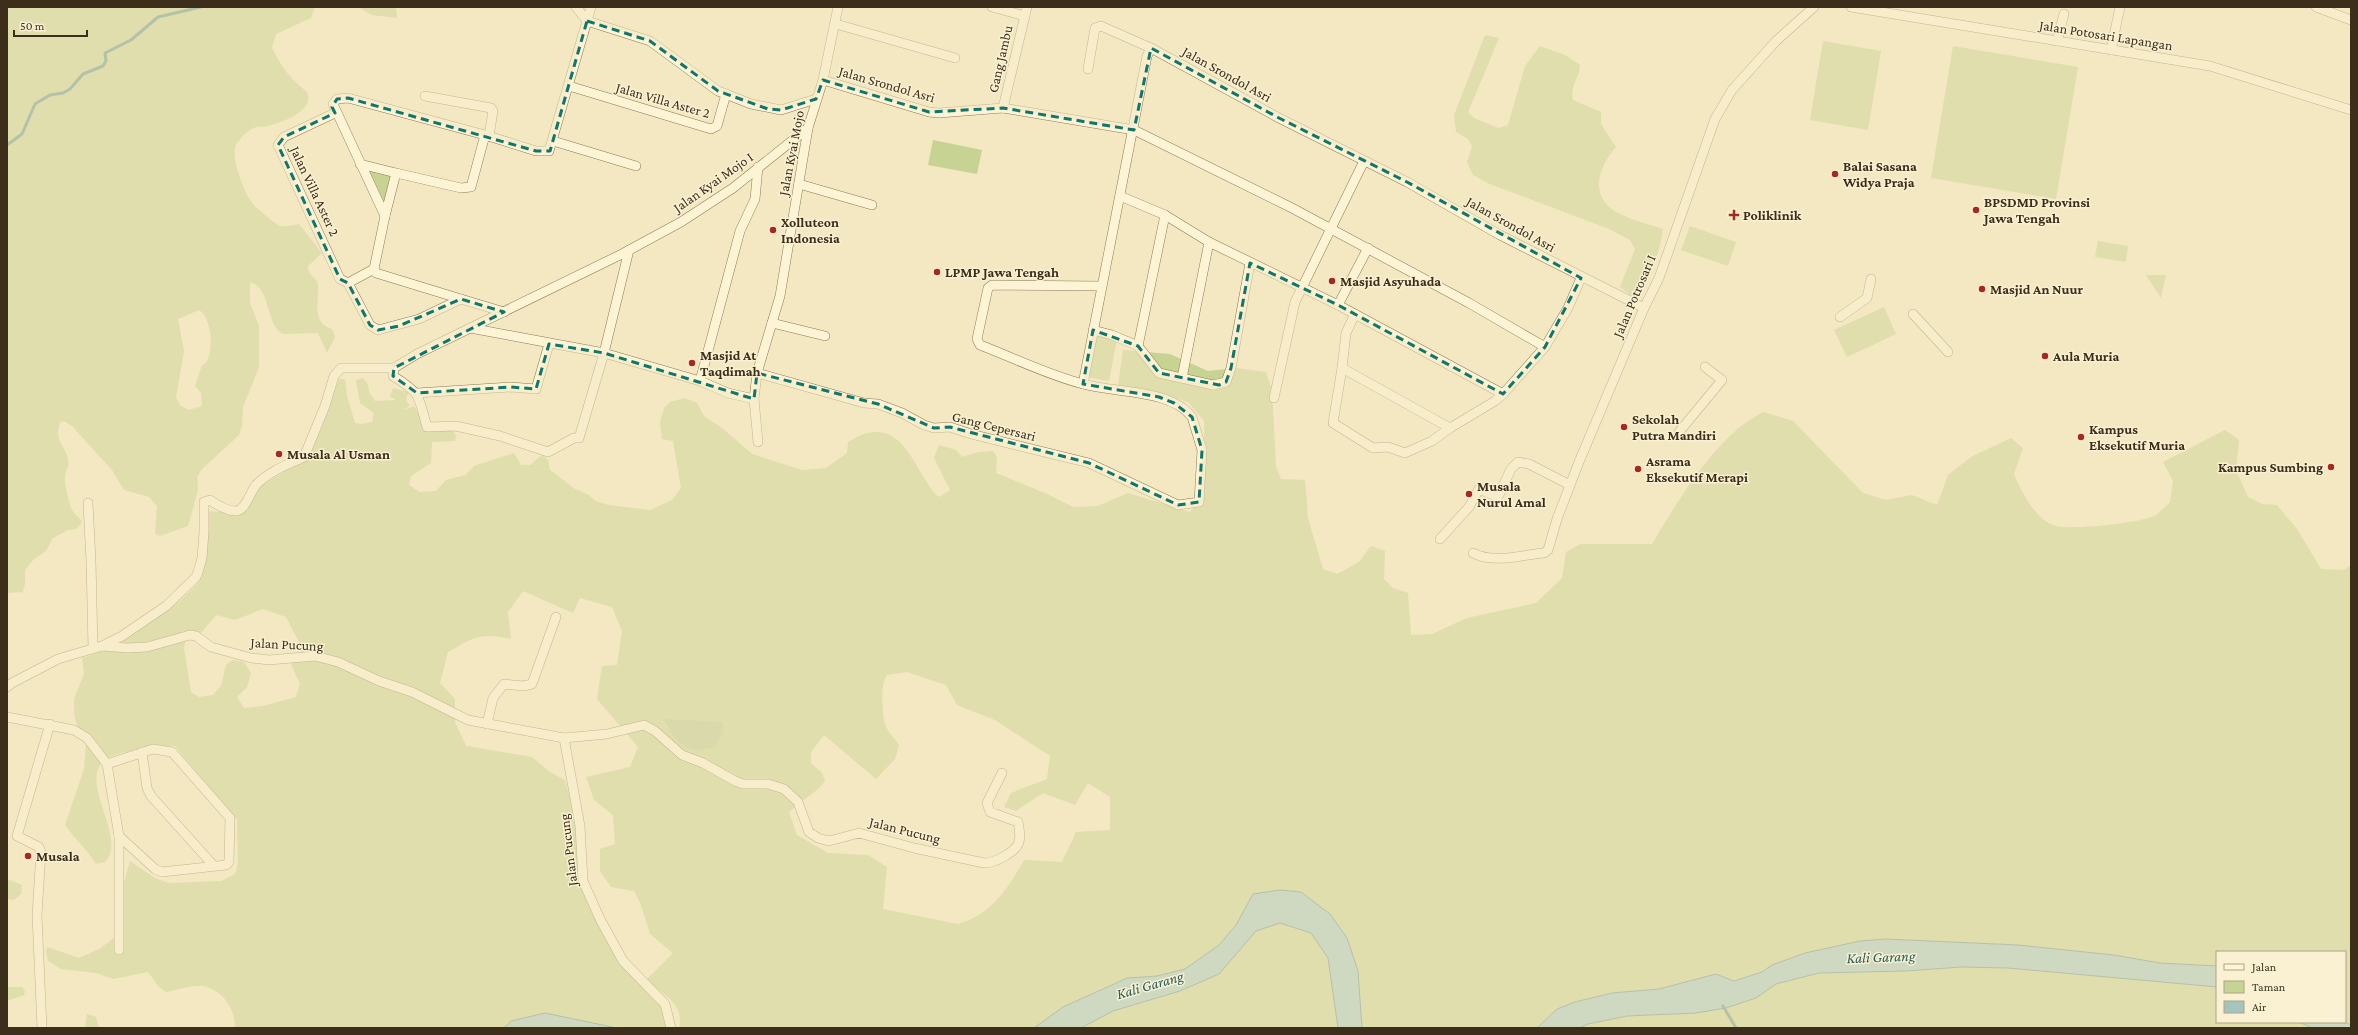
<svg xmlns="http://www.w3.org/2000/svg" width="2358" height="1035" font-family="'Crimson Pro',serif">
	<style>
		.green { fill: #c7d393; fill-rule: evenodd }
		.cemetery { fill: #bdc793 }
		.water { fill: #a4c5be; stroke: #69958d }
		.lines { fill: none; stroke-linecap: round; stroke-linejoin: round }
		.stream { stroke: #69958d; stroke-width: 3 }
		.street-casing { stroke: #8f7956; stroke-width: 10 }
		.street { stroke: #fdf4d5; stroke-width: 9 }
		.marked { fill: none; stroke: #0f766e; stroke-width: 3; stroke-dasharray: 8 5; stroke-linejoin: round }
		.poi-dot { fill: #a6281e; stroke: #f9f1d1; stroke-width: 1.5 }
		.labels { text-anchor: middle; dominant-baseline: central; stroke-width: 3; stroke-linejoin: round; paint-order: stroke }
		.street-label { font-size: 14px; fill: #3d2e1c; stroke: #f9f1d1 }
		.poi-label { font-size: 14px; font-weight: bold; fill: #3d2e1c; stroke: #f9f1d1; text-anchor: start }
		.water-label { font-size: 15px; font-style: italic; fill: #295e5f; stroke: #f9f1d1 }
	</style>
	<rect width="100%" height="100%" fill="#f3e8c1"/>
	<g class="green">
		<path d="M 7,7 L 315,7 L 311,18 L 276,34 L 272,48 C 280,65 291,80 307,92 C 315,110 285,121 271,125 C 266,127 261,126 256,127 C 248,130 240,138 236,145 C 230,156 244,191 250,200 C 253,206 275,224 280,226 C 286,227 293,225 299,224 L 322,253 L 308,266 C 307,276 317,277 318,285 C 319,301 311,323 332,329 L 335,337 L 327,353 L 318,333 L 283,334 C 265,324 271,287 250,282 L 250,303 L 259,326 L 259,367 L 243,407 L 242,426 L 239,435 L 202,469 L 197,477 L 198,490 L 188,526 L 160,536 L 155,534 L 157,506 L 149,497 L 124,490 L 112,470 L 72,426 L 64,421 L 60,422 C 54,442 64,443 68,459 C 70,467 65,470 65,477 C 64,482 70,507 72,510 C 75,515 79,517 82,522 L 76,529 L 68,530 L 53,538 L 46,551 L 34,559 L 25,570 L 25,583 L 23,592 L 7,593 ZM 199,310 C 212,318 214,351 206,363 L 202,365 L 195,386 L 201,393 L 202,406 L 189,410 L 181,406 L 176,398 L 184,351 L 178,319 Z"/>
		<path d="M 358,7 L 396,7 L 397,18 L 372,15 Z"/>
		<path d="M 1485,35 L 1499,38 L 1468,112 L 1474,118 L 1498,128 L 1508,125 L 1525,66 L 1540,46 L 1565,55 L 1580,65 C 1580,77 1569,87 1573,100 L 1601,112 L 1601,124 L 1616,147 C 1602,163 1590,187 1608,206 C 1619,217 1648,224 1663,229 C 1660,252 1651,276 1639,296 L 1630,295 L 1620,287 L 1635,249 L 1630,240 L 1609,229 L 1490,184 L 1473,175 L 1467,162 L 1472,146 L 1468,139 L 1456,132 L 1454,115 Z"/>
		<path d="M 1823,41 L 1881,51 L 1868,130 L 1810,120 Z"/>
		<path d="M 1953,46 L 2078,67 L 2056,199 L 1931,178 Z"/>
		<path d="M 933,140 L 982,150 L 977,174 L 928,165 Z"/>
		<path d="M 368,170 L 392,177 L 384,202 Z"/>
		<path d="M 1690,226 L 1736,242 L 1728,266 L 1681,250 Z"/>
		<path d="M 2098,241 L 2128,246 L 2126,262 L 2095,257 Z"/>
		<path d="M 2146,275 L 2166,275 L 2161,298 Z"/>
		<path d="M 1884,307 L 1896,334 L 1847,357 L 1834,330 Z"/>
		<path d="M 1096,335 L 1117,339 L 1109,381 L 1087,377 Z"/>
		<path d="M 1123,350 L 1170,354 L 1208,371 L 1236,368 L 1266,372 L 1272,390 L 1276,467 L 1281,479 L 1305,480 L 1308,518 L 1323,569 L 1337,574 L 1359,562 L 1371,546 L 1385,551 L 1384,579 L 1393,588 L 1408,593 L 1411,635 L 1432,634 L 1467,618 L 1536,603 L 1562,578 L 1566,552 L 1581,544 L 1652,544 C 1676,504 1704,457 1740,427 C 1747,421 1756,417 1763,412 L 1793,421 L 1863,493 L 1886,500 L 1912,495 L 1937,505 L 1948,475 L 1971,457 L 2011,438 L 2023,448 L 2014,474 C 2021,491 2036,521 2056,526 C 2071,530 2144,523 2156,515 C 2161,511 2166,506 2170,502 L 2173,481 L 2163,462 L 2225,430 L 2239,440 L 2236,470 L 2248,497 L 2262,504 L 2277,505 L 2297,529 L 2321,569 L 2344,570 L 2351,565 L 2351,1025 L 2345,1022 L 2345,952 L 2217,952 L 2217,966 L 2160,963 L 2114,955 L 2018,945 L 1886,939 L 1860,941 L 1805,953 L 1772,965 L 1763,972 L 1734,981 L 1716,974 L 1659,989 L 1612,993 L 1575,1002 L 1557,1009 L 1537,1028 L 1362,1028 L 1360,1010 L 1330,914 L 1301,892 L 1280,890 L 1253,894 L 1236,925 L 1219,945 L 1185,969 L 1157,976 L 1126,978 L 1101,989 L 1034,1028 L 679,1028 C 685,1003 662,993 645,981 L 673,953 L 650,934 L 641,905 L 634,891 L 611,887 L 600,871 L 600,849 L 615,844 L 613,815 L 594,800 L 586,777 L 630,767 L 638,747 L 597,699 L 602,666 L 617,665 L 622,631 L 612,607 L 580,598 L 573,613 L 523,591 L 508,612 L 511,639 C 480,632 474,637 448,652 L 440,683 L 455,699 L 455,722 L 466,746 L 532,757 L 550,772 L 565,780 L 577,825 L 579,881 L 628,970 L 640,985 L 666,1003 L 672,1013 L 669,1028 C 616,1028 564,1023 511,1021 L 504,1028 L 235,1028 C 236,1011 224,992 207,987 C 196,983 178,990 166,992 L 159,987 L 148,972 L 113,979 L 96,973 L 61,969 L 48,961 L 46,952 L 47,947 L 79,958 L 101,948 L 121,932 L 124,883 L 130,861 L 155,878 L 168,883 L 221,881 L 233,875 L 236,872 L 238,863 L 237,820 L 175,746 C 160,746 145,747 130,751 C 120,753 107,756 100,765 C 84,790 127,840 105,862 L 96,864 C 87,849 75,839 65,825 L 84,769 L 86,744 L 75,720 L 74,710 L 74,699 L 84,674 L 82,658 L 103,651 L 118,650 L 124,640 L 181,600 L 199,582 L 205,561 L 206,516 L 210,511 L 226,513 L 243,503 L 252,491 L 306,459 L 321,430 L 339,379 L 345,379 L 347,396 L 355,423 L 363,424 L 372,422 L 374,413 L 360,403 L 356,380 L 363,378 L 368,384 L 369,392 L 375,401 L 396,400 L 390,397 L 393,388 L 408,392 L 406,401 L 410,405 L 404,410 L 414,406 L 427,431 L 452,429 L 456,436 L 455,441 L 432,442 L 431,463 L 411,476 L 409,485 L 420,492 L 436,491 L 446,480 L 466,475 L 474,466 L 514,453 L 521,465 L 530,465 L 542,455 L 548,460 L 550,470 L 575,489 L 587,494 L 596,501 L 608,505 L 650,510 L 672,500 L 681,488 L 673,441 L 662,439 L 660,422 L 664,408 L 670,402 L 685,398 L 697,403 L 704,416 L 722,428 L 752,454 L 802,470 L 826,468 L 847,453 L 848,442 C 854,439 861,434 868,433 C 907,424 917,478 939,497 L 950,490 L 934,458 L 939,445 L 956,450 L 962,457 L 978,452 L 993,451 L 997,457 L 996,473 L 1047,494 L 1073,507 L 1098,506 L 1128,493 L 1190,512 C 1210,487 1204,450 1204,421 L 1188,402 L 1158,393 L 1118,385 ZM 263,609 L 286,617 L 301,646 L 301,652 L 291,664 L 300,684 L 296,697 L 263,706 L 244,708 L 237,697 L 247,687 L 251,673 L 244,662 L 233,660 L 226,665 L 221,686 L 213,695 L 199,697 L 191,692 L 184,648 L 187,632 L 200,634 L 216,615 L 235,620 ZM 907,672 L 946,685 L 957,705 L 995,720 L 1050,756 L 1047,779 L 1011,793 L 1004,807 L 1016,811 L 1043,793 L 1075,805 L 1088,783 L 1110,797 L 1110,830 L 1076,832 L 1062,862 L 1024,860 C 1008,888 992,915 958,924 L 883,909 L 887,867 L 868,855 L 828,853 L 797,835 L 789,812 L 818,789 L 825,781 L 822,773 L 811,763 L 811,752 L 824,735 L 876,779 L 895,759 L 899,745 C 895,739 887,731 885,724 C 882,713 880,683 887,675 ZM 662,719 L 692,722 L 707,721 L 667,728 Z"/>
		<path d="M 7,879 L 22,885 L 21,894 L 14,900 L 7,899 Z"/>
		<path d="M 1280,923 L 1312,933 L 1328,958 L 1338,1028 L 1081,1028 L 1113,1011 L 1180,991 L 1218,974 L 1256,931 Z"/>
		<path d="M 1961,967 L 2008,968 L 2217,987 L 2217,1022 L 2299,1022 L 2312,1028 L 1579,1028 L 1588,1024 L 1627,1016 L 1696,1013 L 1756,998 L 1776,984 L 1819,973 L 1906,971 Z"/>
		<path d="M 7,987 L 22,987 L 25,991 L 24,995 L 7,1001 Z"/>
		<path d="M 87,1014 L 96,1017 L 99,1028 L 85,1028 Z"/>
	</g>
	<path class="cemetery" d="M 662,719 L 723,722 L 723,732 L 714,747 C 686,756 676,741 662,719 Z"/>
	<g class="water">
		<path d="M 1280,890 L 1301,892 L 1330,914 L 1347,938 L 1358,971 L 1362,1028 L 1338,1028 L 1328,958 L 1311,933 L 1280,923 L 1256,931 L 1219,974 L 1180,991 L 1113,1011 L 1081,1028 L 1034,1028 L 1063,1007 L 1127,978 L 1157,976 L 1185,969 L 1219,945 L 1236,925 L 1253,894 Z"/>
		<path d="M 1886,939 L 2018,945 L 2114,955 L 2160,963 L 2217,966 L 2217,987 L 2008,968 L 1961,967 L 1906,971 L 1819,973 L 1776,984 L 1756,998 L 1726,1008 L 1696,1013 L 1627,1016 L 1588,1024 L 1579,1028 L 1537,1028 L 1557,1009 L 1575,1002 L 1612,993 L 1659,989 L 1716,974 L 1734,981 L 1762,972 L 1772,965 L 1805,953 L 1860,941 Z"/>
		<path d="M 545,1013 L 617,1028 L 504,1028 L 511,1021 Z"/>
		<path d="M 2299,1022 L 2345,1022 L 2351,1025 L 2351,1028 L 2312,1028 Z"/>
	</g>
	<g class="lines">
		<g class="stream">
			<path d="M 7,145 L 22,134 L 35,104 L 50,95 L 63,93 L 70,89 L 83,74 L 103,66 L 106,61 L 105,53 L 131,40 L 158,17 L 201,7"/>
			<path d="M 1723,1006 L 1736,1028"/>
		</g>
		<defs>
			<g id="street">
				<path d="M 576,7 L 587,21"/>
				<path d="M 992,7 L 1025,16"/>
				<path d="M 1851,7 L 2210,66 L 2351,110"/>
				<path d="M 2316,7 L 2351,20"/>
				<path d="M 587,21 L 591,7"/>
				<path d="M 836,24 L 955,58"/>
				<path d="M 2057,41 L 2064,14"/>
				<path d="M 2111,50 L 2120,7"/>
				<path d="M 1088,69 L 1095,28 L 1101,26 L 1151,48 L 1279,118 L 1407,182 L 1500,235 L 1644,308"/>
				<path d="M 823,80 L 929,112 L 939,113 L 1003,108 L 1134,130 L 1292,208 L 1469,303 L 1545,347 L 1568,308 L 1581,278"/>
				<path d="M 569,86 L 711,129 L 717,126 L 726,94"/>
				<path d="M 425,96 L 491,108 L 493,111 L 489,136"/>
				<path d="M 1003,108 L 1027,7"/>
				<path d="M 335,113 L 284,137 L 278,145 L 340,279 L 348,283 L 374,269 L 385,216"/>
				<path d="M 485,135 L 471,187 L 461,188 L 396,173 L 385,216 L 333,104 L 337,99 L 348,98 L 485,135 L 536,151 L 549,151 L 587,21 L 650,41 L 718,91 L 751,104 L 781,110 L 816,99"/>
				<path d="M 553,141 L 636,166"/>
				<path d="M 360,164 L 396,173"/>
				<path d="M 799,184 L 872,205"/>
				<path d="M 1120,196 L 1165,215 L 1209,242 L 1338,305 L 1368,248"/>
				<path d="M 374,269 L 376,273 L 461,299"/>
				<path d="M 348,283 L 370,325 L 378,330 L 419,319 L 461,299 L 504,312"/>
				<path d="M 1338,305 L 1503,394 L 1545,347"/>
				<path d="M 1355,314 L 1346,333 L 1342,368 L 1450,428 L 1495,401 L 1503,394"/>
				<path d="M 1913,314 L 1948,352"/>
				<path d="M 1840,317 L 1867,298 L 1871,279"/>
				<path d="M 772,323 L 825,336"/>
				<path d="M 470,328 L 604,353 L 700,381 L 728,393 L 754,399"/>
				<path d="M 1093,330 L 1112,335 L 1138,346 L 1159,373 L 1213,385 L 1226,382 L 1231,368 L 1250,263"/>
				<path d="M 1138,346 L 1165,215"/>
				<path d="M 394,368 L 393,376 C 422,394 418,396 427,427 L 456,426 L 500,436 L 548,452 L 574,438 L 579,438 L 604,353 L 629,250"/>
				<path d="M 1342,368 L 1333,423 L 1373,448 L 1388,447 L 1405,453 L 1432,441 L 1450,428"/>
				<path d="M 757,373 L 864,403 L 878,404 L 902,413 L 924,425 L 934,428 L 950,427 L 971,434 L 1089,463 L 1178,505 L 1199,502 L 1202,450 L 1192,417 C 1171,389 1114,393 1083,384 C 1048,375 1014,358 980,345 L 977,339 L 988,288 L 992,285 L 1101,286"/>
				<path d="M 1182,378 L 1209,242"/>
				<path d="M 700,381 L 740,231 L 755,199 L 758,167"/>
				<path d="M 1083,384 L 1147,56 L 1151,48"/>
				<path d="M 417,393 L 511,387 L 536,389 L 549,344"/>
				<path d="M 1274,398 L 1295,302 L 1364,161"/>
				<path d="M 1679,432 L 1722,380 L 1705,367"/>
				<path d="M 758,442 L 754,399 L 757,373 L 780,296 L 808,128 L 823,80 L 838,7"/>
				<path d="M 88,503 L 91,561 L 93,648"/>
				<path d="M 1440,539 L 1469,507 L 1479,489 L 1498,497 L 1511,469 L 1518,462 L 1529,464 L 1570,485"/>
				<path d="M 1473,553 C 1494,564 1521,555 1544,553 L 1548,550 L 1557,519 L 1579,462 L 1644,308 L 1659,278 L 1715,119 L 1732,90 L 1776,41 L 1814,7"/>
				<path d="M 102,646 L 127,648 L 147,647 L 190,635 L 196,636 L 211,647 L 251,658 L 269,660 L 315,656 L 338,662 L 379,681 L 412,692 L 468,720 L 564,738 L 607,734 L 644,725 L 655,731 L 682,755 L 703,763 L 735,781 L 743,784 L 768,784 L 784,789 L 798,802 L 809,832 L 818,838 L 829,841 L 859,833 L 914,848 L 984,863 C 995,863 1016,852 1019,842 C 1021,835 1019,828 1018,822 L 990,812 L 987,803 L 1002,773"/>
				<path d="M 7,687 L 12,683 L 58,659 L 102,646 L 122,636 L 166,606 L 196,577 L 198,572 L 202,558 L 204,532 L 204,502 L 210,500 C 217,505 227,511 236,511 C 246,510 250,492 256,485 C 269,471 287,465 304,457 L 325,406 L 334,376 L 341,368 L 394,368 L 417,354 L 622,254 L 681,222 L 733,188 L 808,128"/>
				<path d="M 7,717 L 74,730 L 87,738 L 107,764 L 119,836 L 119,950"/>
				<path d="M 487,724 L 493,698 L 504,684 L 523,686 L 532,684 L 556,617"/>
				<path d="M 564,738 L 580,826 L 583,881 L 600,919 L 623,961 L 665,1004 L 671,1028"/>
				<path d="M 142,752 L 147,788 L 151,796 L 214,866"/>
				<path d="M 107,764 L 153,749 L 172,752 L 230,818 L 229,862 L 226,865 L 162,872 L 155,869 L 119,836"/>
				<path d="M 42,1028 L 37,915 L 41,852 L 39,847 L 17,836 L 50,724"/>
			</g>
		</defs>
		<use href="#street" class="street-casing"/>
		<use href="#street" class="street"/>
	</g>
	<path d="M0 0H2358V1035H0ZM 587,21 L 650,41 L 718,91 L 768,109 L 781,110 L 816,99 L 823,80 L 929,112 L 1003,108 L 1134,130 L 1151,48 L 1279,118 L 1407,182 L 1581,278 L 1545,347 L 1503,394 L 1338,305 L 1250,263 L 1231,368 L 1226,382 L 1219,385 L 1159,373 L 1138,346 L 1093,330 L 1083,384 L 1159,397 L 1174,403 L 1192,417 L 1202,450 L 1199,502 L 1178,505 L 1089,463 L 950,427 L 934,428 L 878,404 L 757,373 L 754,399 L 604,353 L 549,344 L 536,389 L 511,387 L 417,393 L 393,376 L 394,368 L 504,312 L 461,299 L 399,326 L 378,330 L 370,325 L 348,283 L 340,279 L 278,145 L 284,137 L 335,113 L 332,107 L 337,99 L 348,98 L 536,151 L 550,151 Z" fill="#f3e8c1" fill-opacity=".55" fill-rule="evenodd"/>
	<path class="marked" d="M 587,21 L 650,41 L 718,91 L 768,109 L 781,110 L 816,99 L 823,80 L 929,112 L 1003,108 L 1134,130 L 1151,48 L 1279,118 L 1407,182 L 1581,278 L 1545,347 L 1503,394 L 1338,305 L 1250,263 L 1231,368 L 1226,382 L 1219,385 L 1159,373 L 1138,346 L 1093,330 L 1083,384 L 1159,397 L 1174,403 L 1192,417 L 1202,450 L 1199,502 L 1178,505 L 1089,463 L 950,427 L 934,428 L 878,404 L 757,373 L 754,399 L 604,353 L 549,344 L 536,389 L 511,387 L 417,393 L 393,376 L 394,368 L 504,312 L 461,299 L 399,326 L 378,330 L 370,325 L 348,283 L 340,279 L 278,145 L 284,137 L 335,113 L 332,107 L 337,99 L 348,98 L 536,151 L 550,151 Z"/>
	<g class="poi-dot">
		<circle cx="1835" cy="174" r="4"/>
		<circle cx="1976" cy="210" r="4"/>
		<path d="M1732 209h4v4h4v4h-4v4h-4v-4h-4v-4h4z"/>
		<circle cx="773" cy="230" r="4"/>
		<circle cx="937" cy="272" r="4"/>
		<circle cx="1332" cy="281" r="4"/>
		<circle cx="1982" cy="289" r="4"/>
		<circle cx="2045" cy="356" r="4"/>
		<circle cx="692" cy="363" r="4"/>
		<circle cx="1624" cy="427" r="4"/>
		<circle cx="2081" cy="437" r="4"/>
		<circle cx="279" cy="454" r="4"/>
		<circle cx="2331" cy="467" r="4"/>
		<circle cx="1638" cy="469" r="4"/>
		<circle cx="1469" cy="494" r="4"/>
		<circle cx="28" cy="856" r="4"/>
	</g>
	<g class="labels">
		<g class="street-label">
			<text transform="translate(2106 35) rotate(9)">Jalan Potosari Lapangan</text>
			<text transform="translate(1000 59) rotate(-77)">Gang Jambu</text>
			<text transform="translate(1227 74) rotate(29)">Jalan Srondol Asri</text>
			<text transform="translate(887 84) rotate(16)">Jalan Srondol Asri</text>
			<text transform="translate(663 100) rotate(16)">Jalan Villa Aster 2</text>
			<text transform="translate(791 153) rotate(-79)">Jalan Kyai Mojo</text>
			<text transform="translate(713 182) rotate(-35)">Jalan Kyai Mojo I</text>
			<text transform="translate(315 191) rotate(65)">Jalan Villa Aster 2</text>
			<text transform="translate(1511 224) rotate(29)">Jalan Srondol Asri</text>
			<text transform="translate(1634 296) rotate(-67)">Jalan Potrosari I</text>
			<text transform="translate(994 426) rotate(14)">Gang Cepersari</text>
			<text transform="translate(287 644) rotate(3)">Jalan Pucung</text>
			<text transform="translate(905 830) rotate(14)">Jalan Pucung</text>
			<text transform="translate(568 850) rotate(-97)">Jalan Pucung</text>
		</g>
		<g class="poi-label">
			<text x="1843" y="166">Balai Sasana<tspan x="1843" dy="16">Widya Praja</tspan></text>
			<text x="1984" y="202">BPSDMD Provinsi<tspan x="1984" dy="16">Jawa Tengah</tspan></text>
			<text x="1743" y="215">Poliklinik</text>
			<text x="781" y="222">Xolluteon<tspan x="781" dy="16">Indonesia</tspan></text>
			<text x="945" y="272">LPMP Jawa Tengah</text>
			<text x="1340" y="281">Masjid Asyuhada</text>
			<text x="1990" y="289">Masjid An Nuur</text>
			<text x="700" y="355">Masjid At<tspan x="700" dy="16">Taqdimah</tspan></text>
			<text x="2053" y="356">Aula Muria</text>
			<text x="1632" y="419">Sekolah<tspan x="1632" dy="16">Putra Mandiri</tspan></text>
			<text x="2089" y="429">Kampus<tspan x="2089" dy="16">Eksekutif Muria</tspan></text>
			<text x="287" y="454">Musala Al Usman</text>
			<text x="1646" y="461">Asrama<tspan x="1646" dy="16">Eksekutif Merapi</tspan></text>
			<text x="2323" y="467" text-anchor="end">Kampus Sumbing</text>
			<text x="1477" y="486">Musala<tspan x="1477" dy="16">Nurul Amal</tspan></text>
			<text x="36" y="856">Musala</text>
		</g>
		<g class="water-label">
			<text transform="translate(1881 957) rotate(-2)">Kali Garang</text>
			<text transform="translate(1150 985) rotate(-16)">Kali Garang</text>
		</g>
	</g>
	<rect width="2358" height="1035" fill="none" stroke="#3d2e1c" stroke-width="16"/>
	<rect x="2216" y="951" width="130" height="72" fill="#f9f1d1" stroke="#aea389"/>
	<rect x="2224" y="964" width="20" height="6" fill="#fdf4d5" stroke="#aea389"/>
	<text x="2252" y="971" font-size="12" fill="#3d2e1c">Jalan</text>
	<rect x="2224" y="981" width="20" height="12" fill="#c7d393" stroke="#aea389"/>
	<text x="2252" y="991" font-size="12" fill="#3d2e1c">Taman</text>
	<rect x="2224" y="1001" width="20" height="12" fill="#a4c5be" stroke="#aea389"/>
	<text x="2252" y="1011" font-size="12" fill="#3d2e1c">Air</text>
	<path d="M14 30v6h73v-6" fill="none" stroke="#3d2e1c" stroke-width="2"/>
	<text x="20" y="30" font-size="12" fill="#3d2e1c" stroke="#f9f1d1" stroke-width="3" paint-order="stroke">50 m</text>
</svg>
